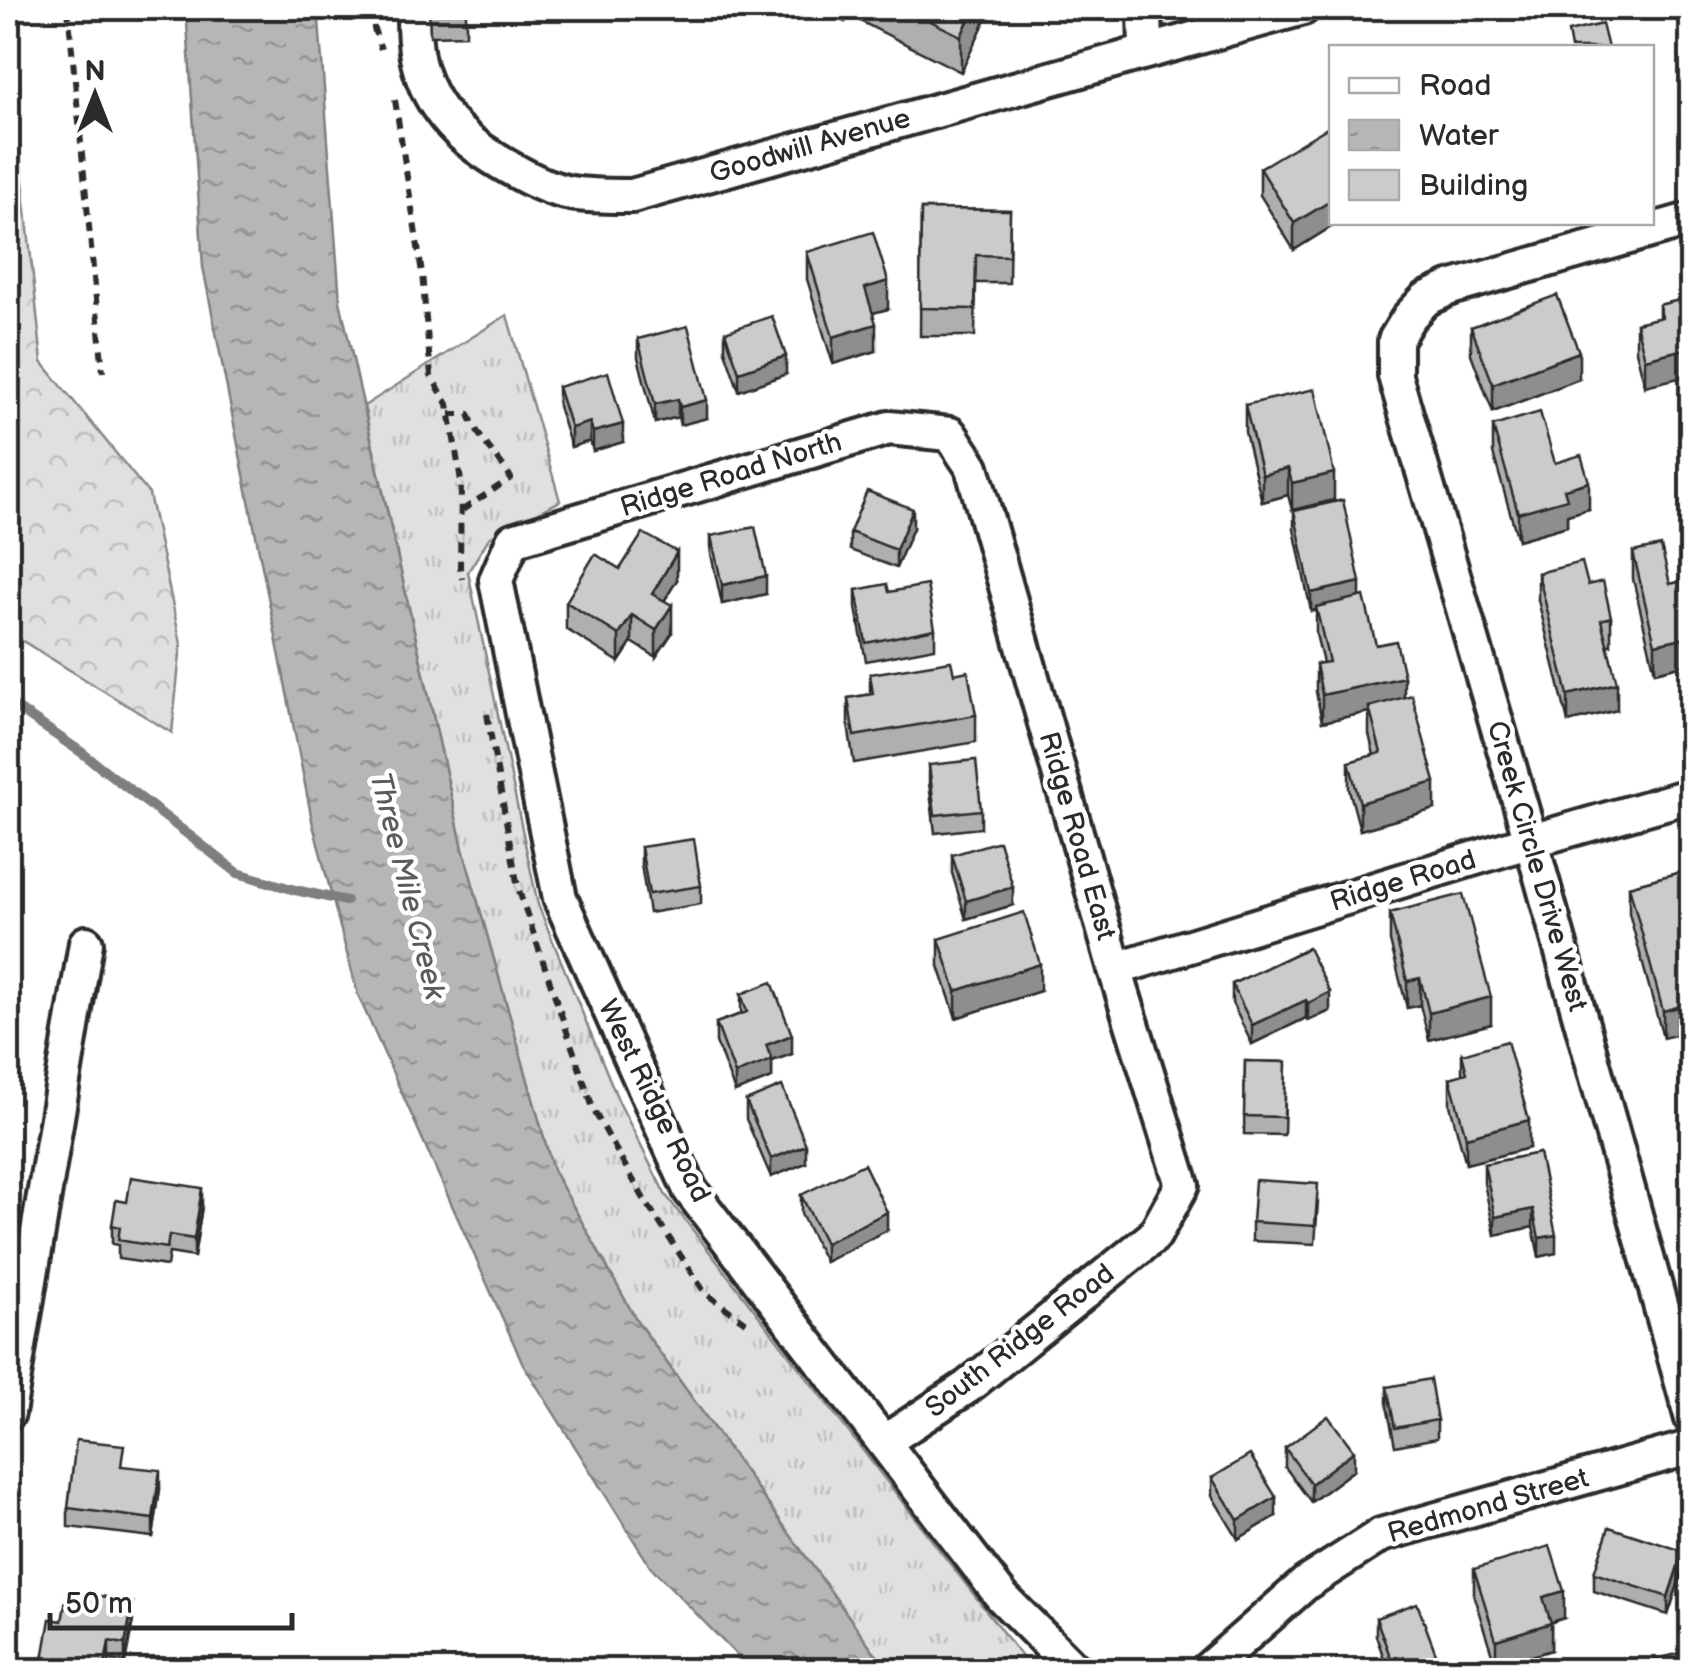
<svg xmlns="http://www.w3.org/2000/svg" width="1699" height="1678" font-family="'Balsamiq Sans',sans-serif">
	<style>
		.grass { fill: url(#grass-tufts); stroke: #868686; stroke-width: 2.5 }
		.forest { fill: url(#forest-crowns); stroke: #868686; stroke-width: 2.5 }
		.water { fill: url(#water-ripples); stroke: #7e7e7e; stroke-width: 2.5 }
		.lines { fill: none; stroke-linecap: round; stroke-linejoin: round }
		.stream { stroke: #7e7e7e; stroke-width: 10 }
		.minor-casing { stroke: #2b2b2b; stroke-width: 40 }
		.path { stroke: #2b2b2b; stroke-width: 6; stroke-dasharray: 10 8; stroke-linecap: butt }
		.minor { stroke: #fff; stroke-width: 32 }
		.wall { fill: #afafaf; stroke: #2b2b2b; stroke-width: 2.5 }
		.shaded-wall { fill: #8e8e8e; stroke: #2b2b2b; stroke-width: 2.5 }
		.building { fill: #cbcbcb; stroke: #2b2b2b; stroke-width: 2.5 }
		.labels { text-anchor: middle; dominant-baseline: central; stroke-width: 9; stroke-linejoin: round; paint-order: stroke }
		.street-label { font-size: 28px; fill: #2b2b2b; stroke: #fff }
		.water-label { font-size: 30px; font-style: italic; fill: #5c5c5c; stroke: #fff }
	</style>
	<defs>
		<pattern id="grass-tufts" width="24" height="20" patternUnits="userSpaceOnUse" patternTransform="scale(2.5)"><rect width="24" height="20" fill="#e0e0e0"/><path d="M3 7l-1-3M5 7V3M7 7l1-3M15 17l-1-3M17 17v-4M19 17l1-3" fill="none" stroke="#c0c0c0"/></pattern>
		<pattern id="forest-crowns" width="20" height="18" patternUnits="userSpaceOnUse" patternTransform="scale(2.5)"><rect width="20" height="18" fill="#e0e0e0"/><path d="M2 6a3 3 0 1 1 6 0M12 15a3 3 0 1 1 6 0" fill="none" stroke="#c0c0c0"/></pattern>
		<pattern id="water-ripples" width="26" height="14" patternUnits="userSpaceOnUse" patternTransform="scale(2.5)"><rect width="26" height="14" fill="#b6b6b6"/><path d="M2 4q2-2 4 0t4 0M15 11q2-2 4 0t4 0" fill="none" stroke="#949494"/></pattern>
	</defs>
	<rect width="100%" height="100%" fill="#fff"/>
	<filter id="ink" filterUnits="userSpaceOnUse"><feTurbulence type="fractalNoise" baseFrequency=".01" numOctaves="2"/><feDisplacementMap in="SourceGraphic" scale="20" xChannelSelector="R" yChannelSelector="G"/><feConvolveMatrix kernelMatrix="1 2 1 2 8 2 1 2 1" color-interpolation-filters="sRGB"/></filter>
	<g filter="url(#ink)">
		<path class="grass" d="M 507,315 L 560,501 L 489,538 L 468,572 L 538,905 L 619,1102 L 665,1194 L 1032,1670 L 887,1670 L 637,1321 L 553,1170 L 463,849 L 364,406 Z"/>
		<path class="forest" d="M 8,40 L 42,362 L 149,494 L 181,644 L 172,733 L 8,632 Z"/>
		<path class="water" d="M 186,8 L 318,8 L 340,301 L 463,849 L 553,1170 L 637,1321 L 887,1670 L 751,1670 L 650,1566 L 523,1364 L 358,995 L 313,825 L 203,267 Z"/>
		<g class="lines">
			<path class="stream" d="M 8,702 L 81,752 L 238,873 L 295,890 L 346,901"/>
			<defs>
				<g id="minor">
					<path d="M 414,8 C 414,28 414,50 420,69 C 435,120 475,150 519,173 C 537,183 558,192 578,194 C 596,196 614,196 632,196 L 1303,8"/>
					<path d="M 1145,8 L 1146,51"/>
					<path d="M 1692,219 L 1450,288 L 1426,299 L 1409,317 L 1395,340 L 1395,376 L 1531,841 L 1692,1419"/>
					<path d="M 1115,969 L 1531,841 L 1692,795"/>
					<path d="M 8,1413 L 86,943"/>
					<path d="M 884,1442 L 967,1387 L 1154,1236 L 1182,1185 L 1115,969 L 972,467 L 950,434 L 889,428 L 513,540 L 496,580 L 560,898 L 690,1190 L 1002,1597 L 1075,1670"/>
					<path d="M 1207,1670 L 1306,1583 L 1381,1535 L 1692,1447"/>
				</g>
			</defs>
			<use href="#minor" class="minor-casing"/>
			<g class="path">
				<path d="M 68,8 L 103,372"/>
				<path d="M 373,8 L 374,29 L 381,49"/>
				<path d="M 395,100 L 422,273 L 431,376 L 448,404 L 461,481 L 460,567 L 462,579"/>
				<path d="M 450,414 L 469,414 C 478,440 497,454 511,478 L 461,511"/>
				<path d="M 487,714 L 518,888 L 594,1111 L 644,1199 L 705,1293 L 751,1326"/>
			</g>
			<use href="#minor" class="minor"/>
		</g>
		<g class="wall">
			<path d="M 429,8 L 466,8 L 466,35 L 430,36 Z"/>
			<path d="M 696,8 L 718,8 L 714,17 Z"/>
			<path d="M 817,8 L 991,8 L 961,72 L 848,15 L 845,22 Z"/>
			<path d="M 1260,168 L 1332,222 L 1339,222 L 1294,250 L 1260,195 Z"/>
			<path d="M 921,209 L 1010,210 L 1009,283 L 976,283 L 975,336 L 920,336 Z"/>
			<path d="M 807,252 L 888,309 L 873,313 L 876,351 L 833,364 L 807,279 Z"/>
			<path d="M 1692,297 L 1645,386 L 1636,351 L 1636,323 L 1659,318 L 1659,305 Z"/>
			<path d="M 1471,327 L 1579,379 L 1493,412 L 1471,354 Z"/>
			<path d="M 725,332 L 786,374 L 739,391 L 725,351 Z"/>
			<path d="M 638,339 L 707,418 L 680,425 L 678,417 L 655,423 L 638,357 Z"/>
			<path d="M 558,387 L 623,442 L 593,451 L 590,441 L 571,447 L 558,406 Z"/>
			<path d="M 1245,405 L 1334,500 L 1292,510 L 1288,495 L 1262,502 L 1245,432 Z"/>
			<path d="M 1493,426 L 1555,463 L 1589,509 L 1567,515 L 1567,526 L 1518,540 L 1493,453 Z"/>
			<path d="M 1294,511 L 1360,597 L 1376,645 L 1404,697 L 1435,809 L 1360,830 L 1349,789 L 1349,762 L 1374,755 L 1369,734 L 1369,712 L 1322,722 L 1316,692 L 1316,664 L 1323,663 L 1316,634 L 1316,610 L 1311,611 L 1294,529 Z"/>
			<path d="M 913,528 L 896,568 L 850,550 L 850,532 Z"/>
			<path d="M 711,536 L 766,594 L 722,604 L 711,554 Z"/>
			<path d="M 1633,552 L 1670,584 L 1692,579 L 1692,663 L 1655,672 L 1633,579 Z"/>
			<path d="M 620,569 L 677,580 L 664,601 L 672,633 L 656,657 L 632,642 L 619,662 L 566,629 L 566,602 Z"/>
			<path d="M 1538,573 L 1588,585 L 1611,617 L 1611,645 L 1607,645 L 1617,710 L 1568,722 L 1538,600 Z"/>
			<path d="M 856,590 L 889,592 L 935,629 L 935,648 L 866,661 L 856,608 Z"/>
			<path d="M 870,674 L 976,715 L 976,742 L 854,763 L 848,725 L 848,698 L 870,694 Z"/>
			<path d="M 929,765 L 981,810 L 981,828 L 935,833 L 929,783 Z"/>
			<path d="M 641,847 L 701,886 L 701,904 L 649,913 L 641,865 Z"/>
			<path d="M 952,855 L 1013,905 L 966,919 L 952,873 Z"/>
			<path d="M 1692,869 L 1663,1038 L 1629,913 L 1629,886 Z"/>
			<path d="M 1390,913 L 1491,1024 L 1429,1040 L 1420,1005 L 1407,1008 L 1390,941 Z"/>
			<path d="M 939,939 L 1040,991 L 956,1018 L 939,966 Z"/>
			<path d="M 1308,948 L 1330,1011 L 1308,1021 L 1306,1018 L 1252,1044 L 1232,1003 L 1232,984 Z"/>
			<path d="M 741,994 L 792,1054 L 772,1061 L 772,1078 L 735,1092 L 716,1042 L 716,1023 L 741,1014 Z"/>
			<path d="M 1462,1054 L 1529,1148 L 1466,1164 L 1450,1105 L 1450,1078 L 1462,1075 Z"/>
			<path d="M 1245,1061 L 1286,1062 L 1284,1135 L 1244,1134 Z"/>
			<path d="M 746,1101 L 806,1163 L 771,1177 L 746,1119 Z"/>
			<path d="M 1539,1153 L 1556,1253 L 1539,1257 L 1533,1227 L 1495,1235 L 1484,1183 L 1484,1164 Z"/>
			<path d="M 801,1195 L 887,1230 L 825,1262 L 801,1214 Z"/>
			<path d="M 1318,1202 L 1315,1244 L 1252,1241 L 1252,1222 Z"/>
			<path d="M 202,1206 L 194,1257 L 169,1253 L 167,1266 L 118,1259 L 118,1245 L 112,1244 L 112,1225 Z"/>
			<path d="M 1387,1387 L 1437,1420 L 1437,1438 L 1395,1446 L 1387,1406 Z"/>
			<path d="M 1285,1448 L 1354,1470 L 1311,1502 L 1285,1467 Z"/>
			<path d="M 123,1466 L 160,1489 L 153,1537 L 68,1527 L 68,1508 Z"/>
			<path d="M 1212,1478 L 1276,1516 L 1238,1539 L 1212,1496 Z"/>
			<path d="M 1474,1569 L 1564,1618 L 1551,1622 L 1551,1650 L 1496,1667 L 1474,1597 Z"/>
			<path d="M 1683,1569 L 1668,1615 L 1594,1591 L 1594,1573 Z"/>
			<path d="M 1376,1618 L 1442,1670 L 1388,1670 L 1376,1636 Z"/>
			<path d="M 133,1620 L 125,1662 L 109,1660 L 107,1670 L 42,1670 L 42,1665 L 62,1621 Z"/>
		</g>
		<g class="shaded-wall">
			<path d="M 845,8 L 848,8 L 848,15 L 845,22 Z"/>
			<path d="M 974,8 L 991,8 L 961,72 L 961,36 Z"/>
			<path d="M 1332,200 L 1332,222 L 1339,222 L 1294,250 L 1294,223 Z"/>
			<path d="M 888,281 L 888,309 L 865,315 L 865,288 Z"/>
			<path d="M 876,324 L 876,351 L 833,364 L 833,337 Z"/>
			<path d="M 1692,347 L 1692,375 L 1645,386 L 1645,359 Z"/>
			<path d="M 1579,352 L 1579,379 L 1493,412 L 1493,384 Z"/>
			<path d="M 786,356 L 786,374 L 739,391 L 739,372 Z"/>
			<path d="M 678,399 L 678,417 L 655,423 L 655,404 Z"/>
			<path d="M 707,400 L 707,418 L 680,425 L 680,407 Z"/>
			<path d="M 590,422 L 590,441 L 571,447 L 571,428 Z"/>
			<path d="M 623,424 L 623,442 L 593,451 L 593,432 Z"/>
			<path d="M 1288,468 L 1288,495 L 1262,502 L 1262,475 Z"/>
			<path d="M 1334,473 L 1334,500 L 1292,510 L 1292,483 Z"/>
			<path d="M 1589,482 L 1589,509 L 1567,515 L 1567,526 L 1518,540 L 1518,513 L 1564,489 Z"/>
			<path d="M 913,509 L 913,528 L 896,568 L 896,550 Z"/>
			<path d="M 677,552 L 677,580 L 652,621 L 652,594 Z"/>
			<path d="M 766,576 L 766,594 L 722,604 L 722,585 Z"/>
			<path d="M 1360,582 L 1360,601 L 1311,611 L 1311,593 Z"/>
			<path d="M 672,605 L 672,633 L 656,657 L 656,630 Z"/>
			<path d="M 632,615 L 632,642 L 619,662 L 619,635 Z"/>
			<path d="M 1692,636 L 1692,663 L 1655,672 L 1655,644 Z"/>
			<path d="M 1404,677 L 1404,704 L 1369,707 L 1369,712 L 1322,722 L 1322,695 Z"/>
			<path d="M 1617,683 L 1617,710 L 1568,722 L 1568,695 Z"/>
			<path d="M 1435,782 L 1435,809 L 1360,830 L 1360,803 Z"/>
			<path d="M 1013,887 L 1013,905 L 966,919 L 966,901 Z"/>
			<path d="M 1040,964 L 1040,991 L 956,1018 L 956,991 Z"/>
			<path d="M 1420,978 L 1420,1005 L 1407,1008 L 1407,981 Z"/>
			<path d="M 1330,992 L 1330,1011 L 1308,1021 L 1308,1003 Z"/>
			<path d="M 1491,997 L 1491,1024 L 1429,1040 L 1429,1013 Z"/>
			<path d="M 1306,1000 L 1306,1018 L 1252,1044 L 1252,1025 Z"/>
			<path d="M 1692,1003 L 1692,1031 L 1663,1038 L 1663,1011 Z"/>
			<path d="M 792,1035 L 792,1054 L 772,1061 L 772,1078 L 735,1092 L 735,1074 L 766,1045 Z"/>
			<path d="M 1529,1120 L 1529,1148 L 1466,1164 L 1466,1137 Z"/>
			<path d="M 806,1145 L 806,1163 L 771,1177 L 771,1159 Z"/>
			<path d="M 202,1188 L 202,1206 L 194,1257 L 194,1239 Z"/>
			<path d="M 1533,1209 L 1533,1227 L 1495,1235 L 1495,1217 Z"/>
			<path d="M 887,1212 L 887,1230 L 825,1262 L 825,1243 Z"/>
			<path d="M 1556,1235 L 1556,1253 L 1539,1257 L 1539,1238 Z"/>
			<path d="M 1354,1451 L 1354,1470 L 1311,1502 L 1311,1484 Z"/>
			<path d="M 160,1470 L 160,1489 L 153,1537 L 153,1519 Z"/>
			<path d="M 1276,1497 L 1276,1516 L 1238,1539 L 1238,1520 Z"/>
			<path d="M 1683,1551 L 1683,1569 L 1668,1615 L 1668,1597 Z"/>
			<path d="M 1564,1591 L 1564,1618 L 1543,1625 L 1543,1597 Z"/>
			<path d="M 133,1602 L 133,1620 L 125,1662 L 125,1644 Z"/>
			<path d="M 1551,1623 L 1551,1650 L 1496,1667 L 1496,1640 Z"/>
			<path d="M 109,1641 L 109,1660 L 107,1670 L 104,1670 Z"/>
		</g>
		<g class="building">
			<path d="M 904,8 L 974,8 L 961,36 Z"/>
			<path d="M 1602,24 L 1608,48 L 1571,48 L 1568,32 Z"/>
			<path d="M 1332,125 L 1332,200 L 1294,223 L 1260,168 Z"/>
			<path d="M 921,209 L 1010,210 L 1009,256 L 976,255 L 975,309 L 920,308 Z"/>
			<path d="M 873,232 L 888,281 L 865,288 L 876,324 L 833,337 L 807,252 Z"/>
			<path d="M 1557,295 L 1579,352 L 1493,384 L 1471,327 Z"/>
			<path d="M 1692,297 L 1692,347 L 1645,359 L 1636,323 L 1662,317 L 1659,305 Z"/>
			<path d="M 772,316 L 786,356 L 739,372 L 725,332 Z"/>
			<path d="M 688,326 L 707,400 L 680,407 L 678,399 L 655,404 L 638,339 Z"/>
			<path d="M 608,372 L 623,424 L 593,432 L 590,422 L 571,428 L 558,387 Z"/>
			<path d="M 1315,389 L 1334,473 L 1292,483 L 1288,468 L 1262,475 L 1245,405 Z"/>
			<path d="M 1540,412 L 1555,463 L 1581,455 L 1589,482 L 1564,489 L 1567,499 L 1518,513 L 1493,426 Z"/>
			<path d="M 867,491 L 913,509 L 896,550 L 850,532 Z"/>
			<path d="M 1343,500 L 1360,582 L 1311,593 L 1294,511 Z"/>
			<path d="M 755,527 L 766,576 L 722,585 L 711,536 Z"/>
			<path d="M 643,533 L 677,552 L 652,594 L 672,605 L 656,630 L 632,615 L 619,635 L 566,602 L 595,554 L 620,569 Z"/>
			<path d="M 1661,546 L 1670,584 L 1692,579 L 1692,636 L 1655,644 L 1633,552 Z"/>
			<path d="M 1582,562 L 1588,585 L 1603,581 L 1611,617 L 1601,620 L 1617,683 L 1568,695 L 1538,573 Z"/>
			<path d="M 887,584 L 889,592 L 927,585 L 935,629 L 866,643 L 856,590 Z"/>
			<path d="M 1364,596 L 1376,645 L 1396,641 L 1404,677 L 1322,695 L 1316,664 L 1329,662 L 1316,607 Z"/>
			<path d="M 951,661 L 954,674 L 968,671 L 976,715 L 854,736 L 848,698 L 873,694 L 870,674 Z"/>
			<path d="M 1412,695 L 1435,782 L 1360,803 L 1349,762 L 1381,753 L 1369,707 Z"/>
			<path d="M 976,760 L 981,810 L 935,815 L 929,765 Z"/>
			<path d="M 694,839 L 701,886 L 649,894 L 641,847 Z"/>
			<path d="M 999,841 L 1013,887 L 966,901 L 952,855 Z"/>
			<path d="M 1692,869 L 1692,1003 L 1663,1011 L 1629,886 Z"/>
			<path d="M 1463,894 L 1491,997 L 1429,1013 L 1420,978 L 1407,981 L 1390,913 Z"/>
			<path d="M 1024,912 L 1040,964 L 956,991 L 939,939 Z"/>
			<path d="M 1308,948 L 1330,992 L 1308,1003 L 1306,1000 L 1252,1025 L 1232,984 Z"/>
			<path d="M 772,982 L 792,1035 L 766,1045 L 772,1060 L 735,1074 L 716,1023 L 747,1012 L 741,994 Z"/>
			<path d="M 1507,1041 L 1529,1120 L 1466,1137 L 1450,1078 L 1467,1073 L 1462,1054 Z"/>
			<path d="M 1245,1061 L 1286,1062 L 1284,1117 L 1244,1116 Z"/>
			<path d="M 782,1086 L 806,1145 L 771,1159 L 746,1101 Z"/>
			<path d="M 1539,1153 L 1556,1235 L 1539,1238 L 1533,1209 L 1495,1217 L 1484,1164 Z"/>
			<path d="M 864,1164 L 887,1212 L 825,1243 L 801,1195 Z"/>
			<path d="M 131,1177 L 202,1188 L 194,1239 L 169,1235 L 167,1248 L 118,1240 L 120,1227 L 112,1225 L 116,1200 L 127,1202 Z"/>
			<path d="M 1255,1180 L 1318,1184 L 1315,1226 L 1252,1222 Z"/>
			<path d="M 1430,1379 L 1437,1420 L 1395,1428 L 1387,1387 Z"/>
			<path d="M 1328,1416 L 1354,1451 L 1311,1484 L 1285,1448 Z"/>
			<path d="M 76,1440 L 124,1445 L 121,1466 L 160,1470 L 153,1519 L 68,1508 Z"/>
			<path d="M 1250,1455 L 1276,1497 L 1238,1520 L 1212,1478 Z"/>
			<path d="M 1609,1527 L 1683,1551 L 1668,1597 L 1594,1573 Z"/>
			<path d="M 1550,1546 L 1564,1591 L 1543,1597 L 1551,1623 L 1496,1640 L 1474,1569 Z"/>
			<path d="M 68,1590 L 133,1602 L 125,1644 L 109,1641 L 104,1670 L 71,1670 L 42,1665 L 50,1619 L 62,1621 Z"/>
			<path d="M 1417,1603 L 1442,1670 L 1395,1670 L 1376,1618 Z"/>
			<path d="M 1689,1651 L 1692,1670 L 1620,1670 L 1620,1668 Z"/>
		</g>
	</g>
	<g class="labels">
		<g class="street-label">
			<text transform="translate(810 146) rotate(-16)">Goodwill Avenue</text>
			<text transform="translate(731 475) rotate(-17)">Ridge Road North</text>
			<text transform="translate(1077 836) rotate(74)">Ridge Road East</text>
			<text transform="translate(1537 866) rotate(74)">Creek Circle Drive West</text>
			<text transform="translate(1403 881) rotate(-17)">Ridge Road</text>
			<text transform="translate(654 1101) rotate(64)">West Ridge Road</text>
			<text transform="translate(1020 1341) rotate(-38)">South Ridge Road</text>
			<text transform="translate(1488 1506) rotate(-16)">Redmond Street</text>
		</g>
		<g class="water-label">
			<text transform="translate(407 886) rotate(76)">Three Mile Creek</text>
		</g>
	</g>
	<rect width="1699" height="1678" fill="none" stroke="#fff" stroke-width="40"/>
	<rect x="20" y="20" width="1659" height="1638" fill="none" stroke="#2b2b2b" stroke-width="4" filter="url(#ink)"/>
	<rect x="1329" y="45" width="325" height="180" fill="#ffffff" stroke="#aaaaaa" stroke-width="2.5"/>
	<rect x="1349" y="78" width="50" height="15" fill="#ffffff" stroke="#aaaaaa" stroke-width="2.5"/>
	<text x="1419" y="95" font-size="30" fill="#2b2b2b">Road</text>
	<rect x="1349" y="120" width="50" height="30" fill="url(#water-ripples)" stroke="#aaaaaa" stroke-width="2.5"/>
	<text x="1419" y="145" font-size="30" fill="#2b2b2b">Water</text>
	<rect x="1349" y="170" width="50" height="30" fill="#cbcbcb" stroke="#aaaaaa" stroke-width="2.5"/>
	<text x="1419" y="195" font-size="30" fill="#2b2b2b">Building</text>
	<g transform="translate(95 95)" stroke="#ffffff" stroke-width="8" paint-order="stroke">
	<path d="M0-8L18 38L0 25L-18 38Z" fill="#2b2b2b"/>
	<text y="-15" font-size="28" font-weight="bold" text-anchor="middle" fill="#2b2b2b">N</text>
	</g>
	<path d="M50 1613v15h242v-15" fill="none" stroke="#2b2b2b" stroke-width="5"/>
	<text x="65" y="1613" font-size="30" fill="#2b2b2b" stroke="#ffffff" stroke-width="8" paint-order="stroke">50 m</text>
</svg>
